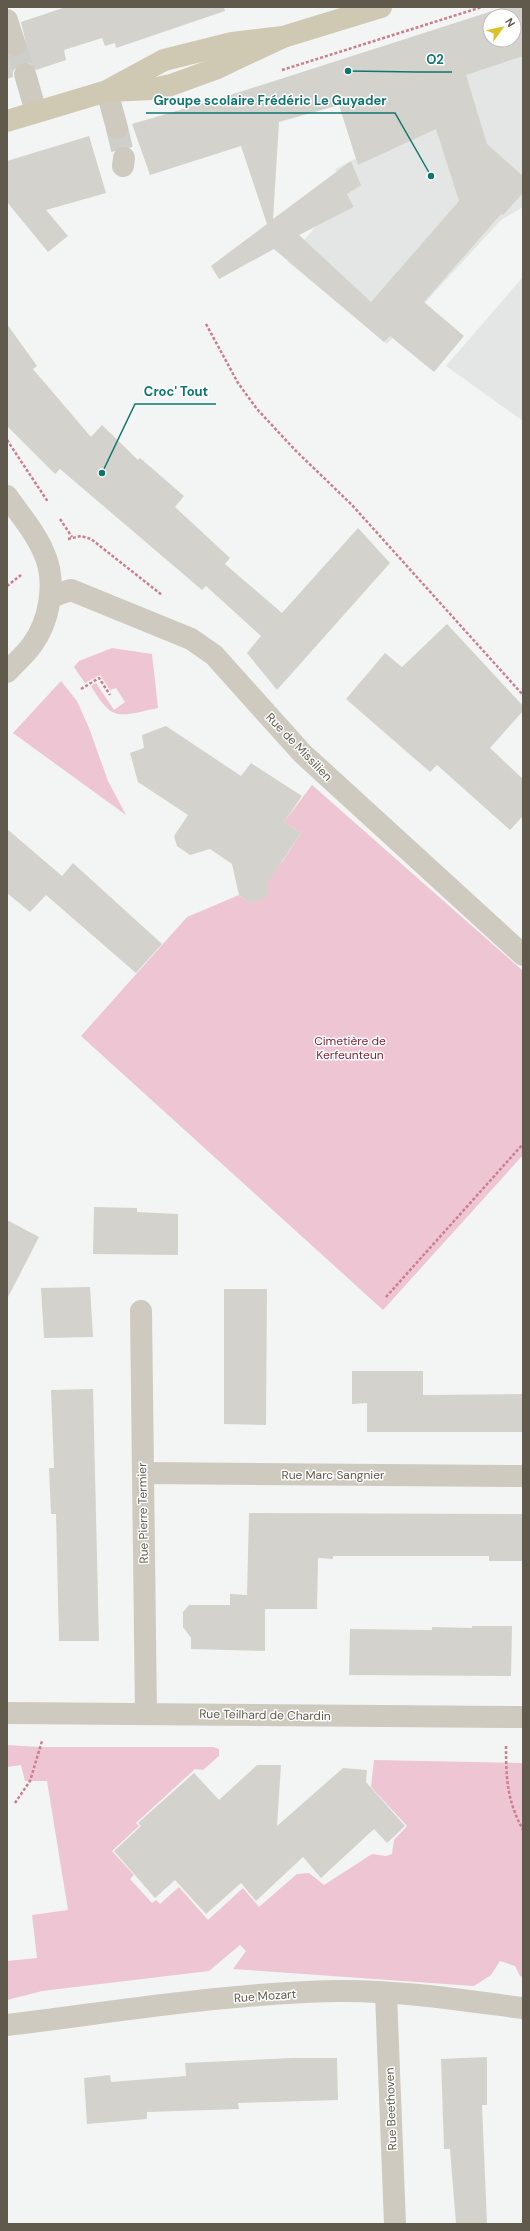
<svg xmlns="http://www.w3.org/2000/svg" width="530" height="2231" font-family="'DM Sans',sans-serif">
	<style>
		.education { fill: #e4e6e5; fill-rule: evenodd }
		.green { fill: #eec5d2 }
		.building { fill: #d4d2cd; fill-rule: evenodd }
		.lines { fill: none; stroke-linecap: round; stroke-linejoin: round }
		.minor-tunnel { stroke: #cececa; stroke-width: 22; stroke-dasharray: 22 11; stroke-linecap: butt }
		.path { stroke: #cb7f8e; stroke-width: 2.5; stroke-dasharray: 3 2; stroke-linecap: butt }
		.minor { stroke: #cecabf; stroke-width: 22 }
		.major { stroke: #cfc9b4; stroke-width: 22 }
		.labels { text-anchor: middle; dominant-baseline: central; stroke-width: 3; stroke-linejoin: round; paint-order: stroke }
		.street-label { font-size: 12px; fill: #5f5a4b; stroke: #fff }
		.park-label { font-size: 12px; fill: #7f1d31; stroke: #fff }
		.leader { fill: none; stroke: #0f766e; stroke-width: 1.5 }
		.callout-dot { fill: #0f766e; stroke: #fff; stroke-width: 1.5 }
		.callout-label { font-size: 13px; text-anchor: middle; font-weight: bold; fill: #0f766e; stroke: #fff; stroke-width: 3; stroke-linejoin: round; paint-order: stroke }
	</style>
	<rect width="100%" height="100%" fill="#f3f4f4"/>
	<g class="education">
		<path d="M 505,7 L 523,7 L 523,207 L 501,220 L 387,344 L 287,261 L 315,227 L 354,207 L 335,169 L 417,128 L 403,40 ZM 490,16 L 514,16 L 514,40 L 490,40 Z"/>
		<path d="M 523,277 L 523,421 L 446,366 Z"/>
	</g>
	<g class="green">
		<path d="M 112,648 L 152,654 L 158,708 C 119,716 113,723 91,686 L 96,683 L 114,710 L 125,702 L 116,688 L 110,690 L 100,675 L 85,683 L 74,667 L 79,661 Z"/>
		<path d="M 61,681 L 77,701 L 89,728 L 108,781 L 126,815 L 13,733 Z"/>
		<path d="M 312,785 L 523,971 L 523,1155 L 383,1310 L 81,1036 L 187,917 L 239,895 L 249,903 L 264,878 L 282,862 L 301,833 L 284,822 Z"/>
		<path d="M 7,1745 L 39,1747 L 213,1747 L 219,1749 L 219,1756 L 203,1770 L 195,1769 L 136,1823 L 139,1826 L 112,1851 L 134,1875 L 130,1879 L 152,1903 L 156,1900 L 160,1904 L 179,1887 L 208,1920 L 243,1888 L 259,1907 L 297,1874 L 309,1873 L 324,1885 L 372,1854 L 386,1856 L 392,1854 L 394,1840 L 407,1826 L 371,1787 L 374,1760 L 523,1763 L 523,1977 L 520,1976 L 515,1966 L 500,1961 L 491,1975 L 474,1986 L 233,1969 L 246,1951 L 240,1945 L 209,1971 L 42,1991 L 7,2000 L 7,1961 L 37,1958 L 32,1915 L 68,1910 L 47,1781 L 25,1781 L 21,1765 L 7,1767 Z"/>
	</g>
	<g class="building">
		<path d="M 66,7 L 224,7 L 225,11 L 116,48 L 115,43 L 105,46 L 102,38 L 64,50 L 66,60 L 36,70 L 28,62 L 21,62 L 13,71 L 13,77 L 7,79 L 7,55 L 13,57 L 19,57 L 27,48 L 21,22 Z"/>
		<path d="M 505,7 L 523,7 L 523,56 L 466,75 L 487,144 L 523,176 L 523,193 L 503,215 L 501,214 L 424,302 L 464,336 L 434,372 L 390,336 L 384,342 L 274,249 L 219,279 L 211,266 L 267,224 L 241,146 L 150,175 L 132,124 L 224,97 ZM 490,16 L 514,16 L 514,40 L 490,40 ZM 339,105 L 358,165 L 436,129 L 459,201 L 371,302 L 299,235 L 354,207 L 347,194 L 361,185 L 351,161 L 273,219 L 279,122 Z"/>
		<path d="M 89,136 L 106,193 L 46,210 L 68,236 L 48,252 L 7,202 L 7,161 Z"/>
		<path d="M 7,324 L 37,366 L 33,369 L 91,437 L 102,425 L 138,460 L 140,458 L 184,496 L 175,507 L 230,558 L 225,564 L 282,613 L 358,528 L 390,563 L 277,690 L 247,653 L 261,636 L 206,586 L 202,590 L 60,469 L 55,474 L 7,426 Z"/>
		<path d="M 447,624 L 523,706 L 523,711 L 490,748 L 523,779 L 523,816 L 510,830 L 437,765 L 430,772 L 346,699 L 385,653 L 402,667 Z"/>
		<path d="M 166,726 L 241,776 L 251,763 L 302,796 L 284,822 L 301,833 L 266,885 L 269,893 L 259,901 L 249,903 L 239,895 L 232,864 L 210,849 L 190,855 L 177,846 L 174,836 L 188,815 L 138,782 L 130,753 L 144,748 L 142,735 Z"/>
		<path d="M 7,829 L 62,876 L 73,863 L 162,944 L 136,973 L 46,895 L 30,912 L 7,893 Z"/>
		<path d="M 94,1207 L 137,1208 L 137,1212 L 178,1214 L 178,1255 L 93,1254 Z"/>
		<path d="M 7,1220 L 39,1237 L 7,1299 Z"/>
		<path d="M 90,1287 L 93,1337 L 44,1338 L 41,1288 Z"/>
		<path d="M 224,1289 L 267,1289 L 266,1425 L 224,1424 Z"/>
		<path d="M 352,1371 L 423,1371 L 423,1395 L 523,1394 L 523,1432 L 367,1432 L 367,1403 L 352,1404 Z"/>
		<path d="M 93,1389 L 99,1641 L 59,1641 L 56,1514 L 51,1514 L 49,1468 L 54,1468 L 51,1390 Z"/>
		<path d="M 249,1513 L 523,1514 L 523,1561 L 489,1561 L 489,1556 L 333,1556 L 333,1559 L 318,1558 L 317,1609 L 265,1609 L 265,1651 L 191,1649 L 191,1638 L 183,1627 L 183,1612 L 189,1605 L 230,1605 L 230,1594 L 247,1595 Z"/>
		<path d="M 472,1626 L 512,1626 L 511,1676 L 349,1675 L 350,1629 L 432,1630 L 432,1627 L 472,1628 Z"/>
		<path d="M 257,1765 L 281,1765 L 277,1826 L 343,1768 L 367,1770 L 366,1782 L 405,1826 L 387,1843 L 374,1829 L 321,1878 L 303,1857 L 256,1901 L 241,1883 L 206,1914 L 175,1880 L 155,1898 L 114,1851 L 141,1826 L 138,1823 L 194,1773 L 219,1800 Z"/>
		<path d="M 487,2057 L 487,2105 L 482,2105 L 487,2224 L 456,2224 L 450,2149 L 444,2149 L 441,2059 Z"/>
		<path d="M 292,2058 L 337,2058 L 338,2100 L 238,2103 L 239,2109 L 147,2112 L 147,2119 L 87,2124 L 84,2078 L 110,2075 L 111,2082 L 186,2076 L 185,2063 Z"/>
	</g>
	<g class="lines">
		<g class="minor-tunnel">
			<path d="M 15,45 L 25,74"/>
			<path d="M 117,128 L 124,158"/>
		</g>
		<g class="path">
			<path d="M 282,70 L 482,7"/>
			<path d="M 206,324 L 238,383 L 257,409 L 295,450 L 352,505 L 523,695"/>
			<path d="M 7,440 L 48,502"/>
			<path d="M 60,519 L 72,537"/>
			<path d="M 68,539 L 81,536 L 91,539 L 162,595"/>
			<path d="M 7,586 L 21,575"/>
			<path d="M 81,689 L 99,678 L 110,695"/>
			<path d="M 386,1297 L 523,1144"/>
			<path d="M 506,1746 C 506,1779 507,1800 523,1830"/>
			<path d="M 15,1803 L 30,1781 L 42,1741"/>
		</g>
		<g class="minor">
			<path d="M 7,20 L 15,45"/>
			<path d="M 25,74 L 36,112"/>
			<path d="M 107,91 L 117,128"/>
			<path d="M 123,166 L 124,158"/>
			<path d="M 7,496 C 20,515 38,535 46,558 C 56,585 49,622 32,645 C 25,655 15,663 7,672"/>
			<path d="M 50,597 L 71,590 L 191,639 L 214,655 L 302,753 L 523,955"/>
			<path d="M 141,1311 L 146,1714"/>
			<path d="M 143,1473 L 523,1476"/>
			<path d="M 7,1713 L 523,1717"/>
			<path d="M 386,1994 L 395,2224"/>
			<path d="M 7,2025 C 114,2012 228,1993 336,1991 C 398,1990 461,2000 523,2008"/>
		</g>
		<g class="major">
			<path d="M 108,91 L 153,89 L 171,85 L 215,69 L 283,37 L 381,7"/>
			<path d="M 7,121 L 107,91 L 164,60 L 232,43 L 283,37"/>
		</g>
	</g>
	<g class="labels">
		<g class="street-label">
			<text transform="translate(299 747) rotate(46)">Rue de Missilien</text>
			<text x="333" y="1475">Rue Marc Sangnier</text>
			<text transform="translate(143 1513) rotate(-91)">Rue Pierre Termier</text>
			<text transform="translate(265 1715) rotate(1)">Rue Teilhard de Chardin</text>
			<text transform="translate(265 1996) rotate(-4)">Rue Mozart</text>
			<text transform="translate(391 2109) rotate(-92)">Rue Beethoven</text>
		</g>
		<g class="park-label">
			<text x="350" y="1041">Cimetière de<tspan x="350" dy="14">Kerfeunteun</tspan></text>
		</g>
	</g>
	<path class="leader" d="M348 71L418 72H452M431 176L395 113H146M102 473L135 404H216"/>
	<g class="callout-dot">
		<circle cx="348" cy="71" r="4"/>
		<circle cx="431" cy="176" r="4"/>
		<circle cx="102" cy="473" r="4"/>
	</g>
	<g class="callout-label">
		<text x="435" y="64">O2</text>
		<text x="270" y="105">Groupe scolaire Frédéric Le Guyader</text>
		<text x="176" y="396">Croc' Tout</text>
	</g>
	<rect width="530" height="2231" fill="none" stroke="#5f5a4b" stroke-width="16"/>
	<g transform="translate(502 28) rotate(57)"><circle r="19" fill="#ffffff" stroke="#bfbdb7"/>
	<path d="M0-3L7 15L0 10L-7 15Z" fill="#dcc226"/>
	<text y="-6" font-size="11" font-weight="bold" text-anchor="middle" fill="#5f5a4b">N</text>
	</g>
</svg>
